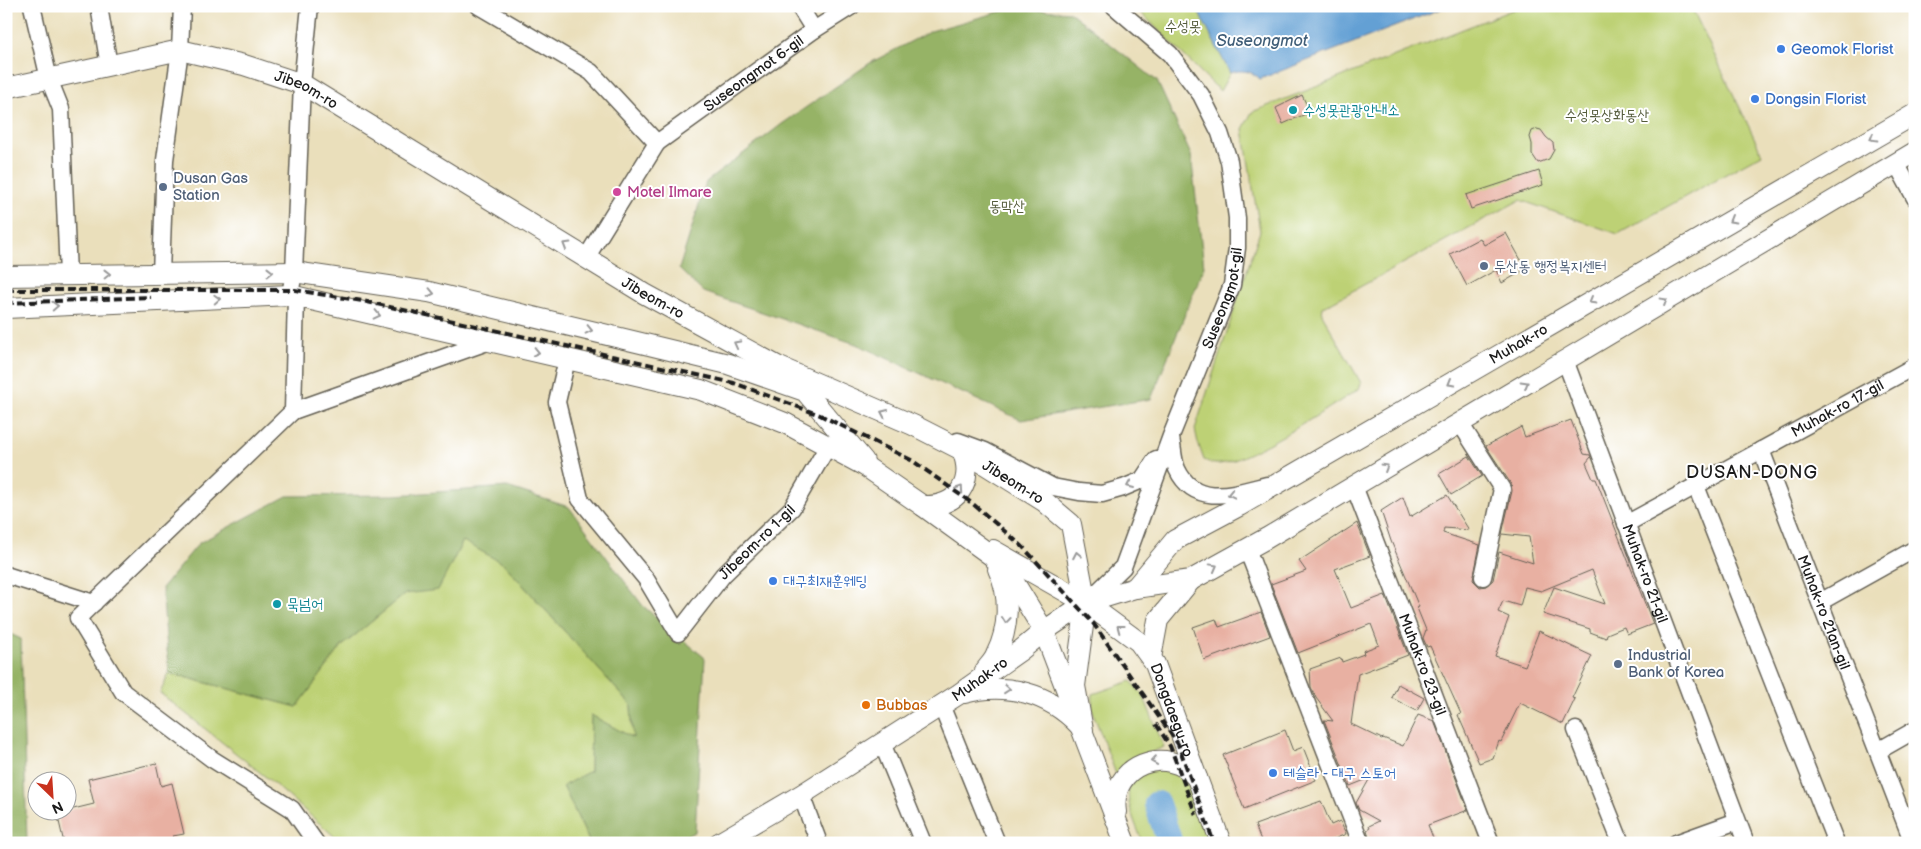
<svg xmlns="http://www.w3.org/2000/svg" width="1921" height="849" font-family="'Balsamiq Sans','Poor Story',sans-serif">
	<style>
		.green { fill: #bdd175; stroke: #6c7648 }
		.forest { fill: #96b366; stroke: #596841 }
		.water { fill: #63a0d4; stroke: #405e78 }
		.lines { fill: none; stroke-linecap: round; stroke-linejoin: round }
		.river { stroke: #63a0d4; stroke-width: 26 }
		.building { fill: #e8b0a2 }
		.minor-casing { stroke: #646054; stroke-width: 19 }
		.major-casing { stroke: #646054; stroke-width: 22 }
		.minor { stroke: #fff; stroke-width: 16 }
		.major { stroke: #fff; stroke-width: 20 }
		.rail { stroke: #1c1c1c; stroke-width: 4; stroke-dasharray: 8 4; stroke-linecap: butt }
		.oneway { stroke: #999 }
		.shop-dot { fill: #3f7fe0; stroke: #fff; stroke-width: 2 }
		.culture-dot { fill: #0f9aa8; stroke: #fff; stroke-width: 2 }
		.service-dot { fill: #5c6f8a; stroke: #fff; stroke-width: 2 }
		.hotel-dot { fill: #d1479c; stroke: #fff; stroke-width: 2 }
		.food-dot { fill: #e8710a; stroke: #fff; stroke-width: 2 }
		.labels { text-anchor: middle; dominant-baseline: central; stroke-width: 4; stroke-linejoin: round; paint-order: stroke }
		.park-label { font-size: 15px; fill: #545b3b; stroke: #fff }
		.shop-label { font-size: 15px; fill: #366cbe; stroke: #fff; text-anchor: start }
		.street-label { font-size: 15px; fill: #1c1c1c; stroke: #fff }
		.culture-label { font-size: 15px; fill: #0d838f; stroke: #fff; text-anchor: start }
		.service-label { font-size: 15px; fill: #4e5e75; stroke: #fff; text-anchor: start }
		.hotel-label { font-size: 15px; fill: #b23c85; stroke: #fff; text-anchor: start }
		.food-label { font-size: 15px; fill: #c56008; stroke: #fff; text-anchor: start }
		.water-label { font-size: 16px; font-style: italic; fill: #405e78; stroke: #fff }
		.quarter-label { font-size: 18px; letter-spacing: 1px; fill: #1c1c1c; stroke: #fff }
	</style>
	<rect width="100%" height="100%" fill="#fff"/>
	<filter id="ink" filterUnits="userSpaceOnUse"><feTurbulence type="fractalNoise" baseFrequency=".02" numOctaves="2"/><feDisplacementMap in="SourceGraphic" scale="10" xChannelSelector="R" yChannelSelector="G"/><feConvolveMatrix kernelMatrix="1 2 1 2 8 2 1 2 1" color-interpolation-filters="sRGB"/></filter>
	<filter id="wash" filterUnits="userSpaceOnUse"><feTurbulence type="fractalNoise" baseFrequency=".0096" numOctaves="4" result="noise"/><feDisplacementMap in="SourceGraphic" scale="20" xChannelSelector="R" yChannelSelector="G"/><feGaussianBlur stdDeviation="1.12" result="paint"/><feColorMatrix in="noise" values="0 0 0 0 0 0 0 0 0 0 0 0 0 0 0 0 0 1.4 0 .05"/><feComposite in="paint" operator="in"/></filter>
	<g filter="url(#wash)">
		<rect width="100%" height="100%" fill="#eadfbb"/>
		<g class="green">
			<path d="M 1134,6 L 1193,6 L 1200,15 L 1230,73 L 1220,91 Z"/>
			<path d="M 1522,6 L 1691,6 L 1762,154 L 1618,234 L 1520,200 L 1323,307 L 1322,314 L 1361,383 L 1359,389 C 1335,404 1238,468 1215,464 C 1212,464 1207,461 1204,460 L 1198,443 L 1195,429 L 1260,231 L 1243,129 L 1252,112 Z"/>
			<path d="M 463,540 L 504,564 L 631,705 L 633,738 L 591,715 L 590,771 L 563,786 L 590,843 L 342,843 L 272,782 L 160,693 L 169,673 L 297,707 L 342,646 L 405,594 L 438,589 Z"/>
			<path d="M 1131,681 L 1143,695 L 1164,747 L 1128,762 L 1117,777 L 1092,710 L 1093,694 Z"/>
			<path d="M 1161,766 L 1181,774 L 1188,784 L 1210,843 L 1143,843 C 1136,824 1115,786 1141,773 C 1147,770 1155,768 1161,766 Z"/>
		</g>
		<g class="forest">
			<path d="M 1013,8 L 1070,12 L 1157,81 L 1191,155 L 1204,267 L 1151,399 L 1021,420 L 856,344 L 703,292 L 679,269 L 706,182 L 782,124 L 870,63 L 931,31 Z"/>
			<path d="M 507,487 L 569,507 L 643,606 L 705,658 L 695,832 L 669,843 L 590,843 L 563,786 L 590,771 L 591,715 L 633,738 L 631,705 L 504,564 L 463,541 L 438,590 L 405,594 L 342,646 L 297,707 L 169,673 L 162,588 L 199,543 L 287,496 L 395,495 Z"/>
			<path d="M 6,632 L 21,639 L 27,843 L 6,843 Z"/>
		</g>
		<path class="water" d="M 1193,6 L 1448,6 L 1260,79 C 1252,71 1242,69 1230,73 L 1200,15 Z"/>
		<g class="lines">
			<path class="river" d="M 1157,804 L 1170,843"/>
		</g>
		<g id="blocks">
			<g class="building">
				<path d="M 1302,95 L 1310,112 L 1283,124 L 1276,108 Z"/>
				<path d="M 1537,129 L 1541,130 L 1546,137 L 1553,143 L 1554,150 L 1549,159 L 1538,163 L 1532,154 L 1532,144 L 1530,137 L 1532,131 Z"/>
				<path d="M 1539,171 L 1543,185 L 1471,209 L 1466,195 Z"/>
				<path d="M 1506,233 L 1526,269 L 1502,283 L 1496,270 L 1467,286 L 1450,254 L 1480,238 L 1484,245 Z"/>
				<path d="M 1571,420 L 1584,454 L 1590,455 L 1591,457 L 1586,463 L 1593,479 L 1596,479 L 1653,624 L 1627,634 L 1624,627 L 1607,634 L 1606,638 L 1590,632 L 1590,629 L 1543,614 L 1554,587 L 1605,604 L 1592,570 L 1541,591 L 1525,587 L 1520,606 L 1503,601 L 1498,612 L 1509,617 L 1495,656 L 1525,666 L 1539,631 L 1592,656 L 1572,698 L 1575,699 L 1563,724 L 1520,703 L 1501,742 L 1499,741 L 1493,758 L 1479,763 L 1458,715 L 1461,714 L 1430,646 L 1427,647 L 1423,638 L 1426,630 L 1417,608 L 1419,607 L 1391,541 L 1381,511 L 1403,497 L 1410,517 L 1447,495 L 1469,530 L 1444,528 L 1443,533 L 1480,545 L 1473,580 L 1480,587 L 1486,586 L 1493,580 L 1499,552 L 1533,563 L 1529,537 L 1502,534 L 1512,491 L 1511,484 L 1486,446 L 1521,427 L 1525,437 Z"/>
				<path d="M 1469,456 L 1482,476 L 1451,495 L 1439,474 Z"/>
				<path d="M 1357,523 L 1370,556 L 1335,569 L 1351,608 L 1385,595 L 1408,655 L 1358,674 L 1351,724 L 1382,739 L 1383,738 L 1403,746 L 1418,715 L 1434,721 L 1468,810 L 1428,825 L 1435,843 L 1371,843 L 1367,830 L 1370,828 L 1369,826 L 1379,821 L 1359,810 L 1356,803 L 1370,778 L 1350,786 L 1324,720 L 1333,721 L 1316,698 L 1311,687 L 1310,669 L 1341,658 L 1342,662 L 1364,654 L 1363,651 L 1379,645 L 1371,624 L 1298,653 L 1271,584 L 1306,571 L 1299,561 Z"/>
				<path d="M 1261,612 L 1270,636 L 1204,660 L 1193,627 L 1216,619 L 1219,627 Z"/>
				<path d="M 1398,684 L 1424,698 L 1417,711 L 1392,698 Z"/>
				<path d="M 1285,730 L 1293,751 L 1303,747 L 1316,780 L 1244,809 L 1223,755 Z"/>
				<path d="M 156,763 L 161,786 L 172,783 L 184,834 L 173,836 L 175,843 L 64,843 L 57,813 L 94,804 L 88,779 Z"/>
				<path d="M 1321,801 L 1331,825 L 1340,821 L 1346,834 L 1325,843 L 1262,843 L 1255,825 Z"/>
			</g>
		</g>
	</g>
	<g filter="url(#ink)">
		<use href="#blocks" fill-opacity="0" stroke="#646054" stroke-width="1"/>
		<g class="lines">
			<defs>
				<g id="minor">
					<path d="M 32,6 L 49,79 L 61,109 L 68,275"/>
					<path d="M 99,6 L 109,66"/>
					<path d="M 479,6 L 591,72 L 657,143 L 586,258"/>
					<path d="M 799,6 L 814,30"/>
					<path id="s1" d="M 657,143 L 814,30 L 852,6"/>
					<path d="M 1896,163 L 1915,198"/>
					<path d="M 161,274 L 165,160 L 180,50 L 182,6"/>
					<path d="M 290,295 L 294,272 L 302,84 L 310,6"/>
					<path d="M 296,297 L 293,411 L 78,618 L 123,692 L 212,759 L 292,809 L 316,843"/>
					<path id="s2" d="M 567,359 L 557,402 L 580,499 L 646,579 L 678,633 L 723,575 L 792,508 L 828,446"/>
					<path id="s3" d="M 1565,360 L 1746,843"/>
					<path d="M 293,411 L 490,341"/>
					<path d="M 1460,423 L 1502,489 L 1483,577"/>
					<path d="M 1171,438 C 1173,448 1173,460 1177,469 C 1195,508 1235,493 1267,485"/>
					<path d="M 958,441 L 985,451 L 1053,487 L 1079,492 L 1102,494 L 1123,488 L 1142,480 L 1156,459"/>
					<path id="s4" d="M 1761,450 L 1913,843"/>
					<path id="s5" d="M 1354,486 L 1491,843"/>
					<path d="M 1696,486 L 1836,843"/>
					<path id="s6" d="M 1626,524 L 1915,366"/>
					<path d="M 1247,549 L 1361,843"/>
					<path d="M 6,575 L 94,603"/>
					<path d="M 1820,602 L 1915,549"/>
					<path id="s7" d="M 1086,603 L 1123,567 L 1171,436 L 1232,285 L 1237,248 L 1237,218 L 1229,161 L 1220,133 L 1201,95 L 1170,54 L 1114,6"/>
					<path d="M 941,705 L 997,843"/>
					<path d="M 1576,730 L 1621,843"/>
					<path d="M 882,743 L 923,843"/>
					<path d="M 1878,751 L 1915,730"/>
					<path d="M 801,795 L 819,843"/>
					<path d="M 1676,843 L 1737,821"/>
				</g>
				<g id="major">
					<path id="s8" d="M 6,88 L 180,50 L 244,65 L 302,84 L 645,294 L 777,366 L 913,425 L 962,450 L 1045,502 L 1071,524 L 1086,603 L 1075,686 L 1083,730"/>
					<path d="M 6,276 L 294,272 L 429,292 L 728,364 L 805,391 L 864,461"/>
					<path d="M 6,308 L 290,295 L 701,390 L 785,423 L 865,466 L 923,506 L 992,556 L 1012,579 L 1044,631 L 1125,843"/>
					<path d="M 923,506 C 958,507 975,482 962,450"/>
					<path id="s9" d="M 993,550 L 1086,603 L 1139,642 L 1155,664 L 1221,843"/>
					<path id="s10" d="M 1135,588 L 1175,540 L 1239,506 L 1915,114"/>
					<path d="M 1151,658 L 1158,620 L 1191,580"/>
					<path d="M 985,671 C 988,666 994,661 996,655 C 1009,629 1011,595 998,569"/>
					<path d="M 964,693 C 1006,682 1049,693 1079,725"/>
					<path d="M 1116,812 C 1109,765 1167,743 1197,778"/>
					<path id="s11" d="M 719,843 L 801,795 L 959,694 L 1021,650 L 1044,631 L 1086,603 L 1135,588 L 1191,580 L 1267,538 L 1915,152"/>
				</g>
			</defs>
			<use href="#minor" class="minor-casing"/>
			<use href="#major" class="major-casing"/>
			<use href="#minor" class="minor"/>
			<use href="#major" class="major"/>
			<g class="rail">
				<path d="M 6,290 L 295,290 L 363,301 L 734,383 L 820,415 L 913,461 L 973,504 L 1022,546 L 1093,623 L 1178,744 L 1214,843"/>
				<path d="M 6,303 L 151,297"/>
				<path d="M 1156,724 L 1170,746 L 1196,815"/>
			</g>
		</g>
		<defs><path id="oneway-chevron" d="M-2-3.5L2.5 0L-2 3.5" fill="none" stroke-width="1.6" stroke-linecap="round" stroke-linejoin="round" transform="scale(1.25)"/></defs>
		<g class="oneway">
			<use href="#oneway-chevron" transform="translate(1873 138) rotate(150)"/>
			<use href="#oneway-chevron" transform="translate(1732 220) rotate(150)"/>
			<use href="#oneway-chevron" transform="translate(566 245) rotate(-149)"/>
			<use href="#oneway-chevron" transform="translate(270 272) rotate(-1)"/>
			<use href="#oneway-chevron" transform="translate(107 274) rotate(-1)"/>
			<use href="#oneway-chevron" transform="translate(431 293) rotate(12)"/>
			<use href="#oneway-chevron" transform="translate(217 299) rotate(-3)"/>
			<use href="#oneway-chevron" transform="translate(1592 301) rotate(150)"/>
			<use href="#oneway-chevron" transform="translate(1664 301) rotate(-31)"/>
			<use href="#oneway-chevron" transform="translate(55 306) rotate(-3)"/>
			<use href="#oneway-chevron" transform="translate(377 315) rotate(13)"/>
			<use href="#oneway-chevron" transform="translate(589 330) rotate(13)"/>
			<use href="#oneway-chevron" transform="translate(737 344) rotate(-152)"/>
			<use href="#oneway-chevron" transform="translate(536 352) rotate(13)"/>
			<use href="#oneway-chevron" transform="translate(1451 383) rotate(150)"/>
			<use href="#oneway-chevron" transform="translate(1525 384) rotate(-31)"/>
			<use href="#oneway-chevron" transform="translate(884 413) rotate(-156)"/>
			<use href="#oneway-chevron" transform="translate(1385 467) rotate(-31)"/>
			<use href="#oneway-chevron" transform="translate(1130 485) rotate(157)"/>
			<use href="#oneway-chevron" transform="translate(960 489) rotate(-56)"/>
			<use href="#oneway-chevron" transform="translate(1231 494) rotate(167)"/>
			<use href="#oneway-chevron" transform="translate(1077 555) rotate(-101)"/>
			<use href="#oneway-chevron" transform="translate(1214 567) rotate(-29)"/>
			<use href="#oneway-chevron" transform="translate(1006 620) rotate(96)"/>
			<use href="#oneway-chevron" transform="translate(1120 628) rotate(-143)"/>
			<use href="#oneway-chevron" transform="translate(1007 689) rotate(5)"/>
			<use href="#oneway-chevron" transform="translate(1154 761) rotate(172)"/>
		</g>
	</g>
	<g class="shop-dot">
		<circle cx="1781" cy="49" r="5"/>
		<circle cx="1755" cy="99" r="5"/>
		<circle cx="773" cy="581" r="5"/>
		<circle cx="1273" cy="773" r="5"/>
	</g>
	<g class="culture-dot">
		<circle cx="1293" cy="110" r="5"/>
		<circle cx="277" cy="604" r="5"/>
	</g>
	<g class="service-dot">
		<circle cx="163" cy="187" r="5"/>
		<circle cx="1484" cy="266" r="5"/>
		<circle cx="1618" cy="664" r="5"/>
	</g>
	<circle class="hotel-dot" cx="617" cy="192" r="5"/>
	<circle class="food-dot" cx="866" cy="705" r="5"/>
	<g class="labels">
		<g class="park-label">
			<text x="1183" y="26">수성못</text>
			<text x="1607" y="115">수성못상화동산</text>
			<text x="1007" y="206">동막산</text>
		</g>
		<g class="shop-label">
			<text x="1791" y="49">Geomok Florist</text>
			<text x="1765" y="99">Dongsin Florist</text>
			<text x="783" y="581">대구최재훈웨딩</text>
			<text x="1283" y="773">테슬라 - 대구 스토어</text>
		</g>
		<g class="street-label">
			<text stroke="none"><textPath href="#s1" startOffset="119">Suseongmot 6-gil</textPath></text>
			<text stroke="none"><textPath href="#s8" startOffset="311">Jibeom-ro</textPath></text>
			<text stroke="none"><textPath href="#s8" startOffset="716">Jibeom-ro</textPath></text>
			<text stroke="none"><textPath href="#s7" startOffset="339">Suseongmot-gil</textPath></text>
			<text stroke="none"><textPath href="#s10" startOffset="458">Muhak-ro</textPath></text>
			<text stroke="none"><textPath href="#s6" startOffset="241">Muhak-ro 17-gil</textPath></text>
			<text stroke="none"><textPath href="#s8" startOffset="1121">Jibeom-ro</textPath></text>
			<text stroke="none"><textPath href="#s2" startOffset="431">Jibeom-ro 1-gil</textPath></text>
			<text stroke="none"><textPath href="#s3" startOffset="228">Muhak-ro 21-gil</textPath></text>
			<text stroke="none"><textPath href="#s4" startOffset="174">Muhak-ro 21an-gil</textPath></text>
			<text stroke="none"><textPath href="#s5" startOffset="191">Muhak-ro 23-gil</textPath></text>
			<text stroke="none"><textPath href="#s11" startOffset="308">Muhak-ro</textPath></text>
			<text stroke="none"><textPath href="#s9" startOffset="249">Dongdaegu-ro</textPath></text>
		</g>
		<g class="culture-label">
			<text x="1303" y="110">수성못관광안내소</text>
			<text x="287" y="604">묵넘어</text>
		</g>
		<g class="service-label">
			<text x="173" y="178">Dusan Gas<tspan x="173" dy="17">Station</tspan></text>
			<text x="1494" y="266">두산동 행정복지센터</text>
			<text x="1628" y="655">Industrial<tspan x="1628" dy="17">Bank of Korea</tspan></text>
		</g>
		<g class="hotel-label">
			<text x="627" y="192">Motel Ilmare</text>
		</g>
		<g class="food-label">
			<text x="876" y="705">Bubbas</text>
		</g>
		<g class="water-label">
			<text x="1262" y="41">Suseongmot</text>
		</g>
		<g class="quarter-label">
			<text x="1752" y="472">DUSAN-DONG</text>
		</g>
	</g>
	<rect width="1921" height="849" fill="none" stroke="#fff" stroke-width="25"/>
	<g transform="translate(52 796) rotate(155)"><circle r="24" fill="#ffffff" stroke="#a4a4a4"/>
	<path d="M0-4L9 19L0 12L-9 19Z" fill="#c8321e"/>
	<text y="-8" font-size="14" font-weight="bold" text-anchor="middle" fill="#1c1c1c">N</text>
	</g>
</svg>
